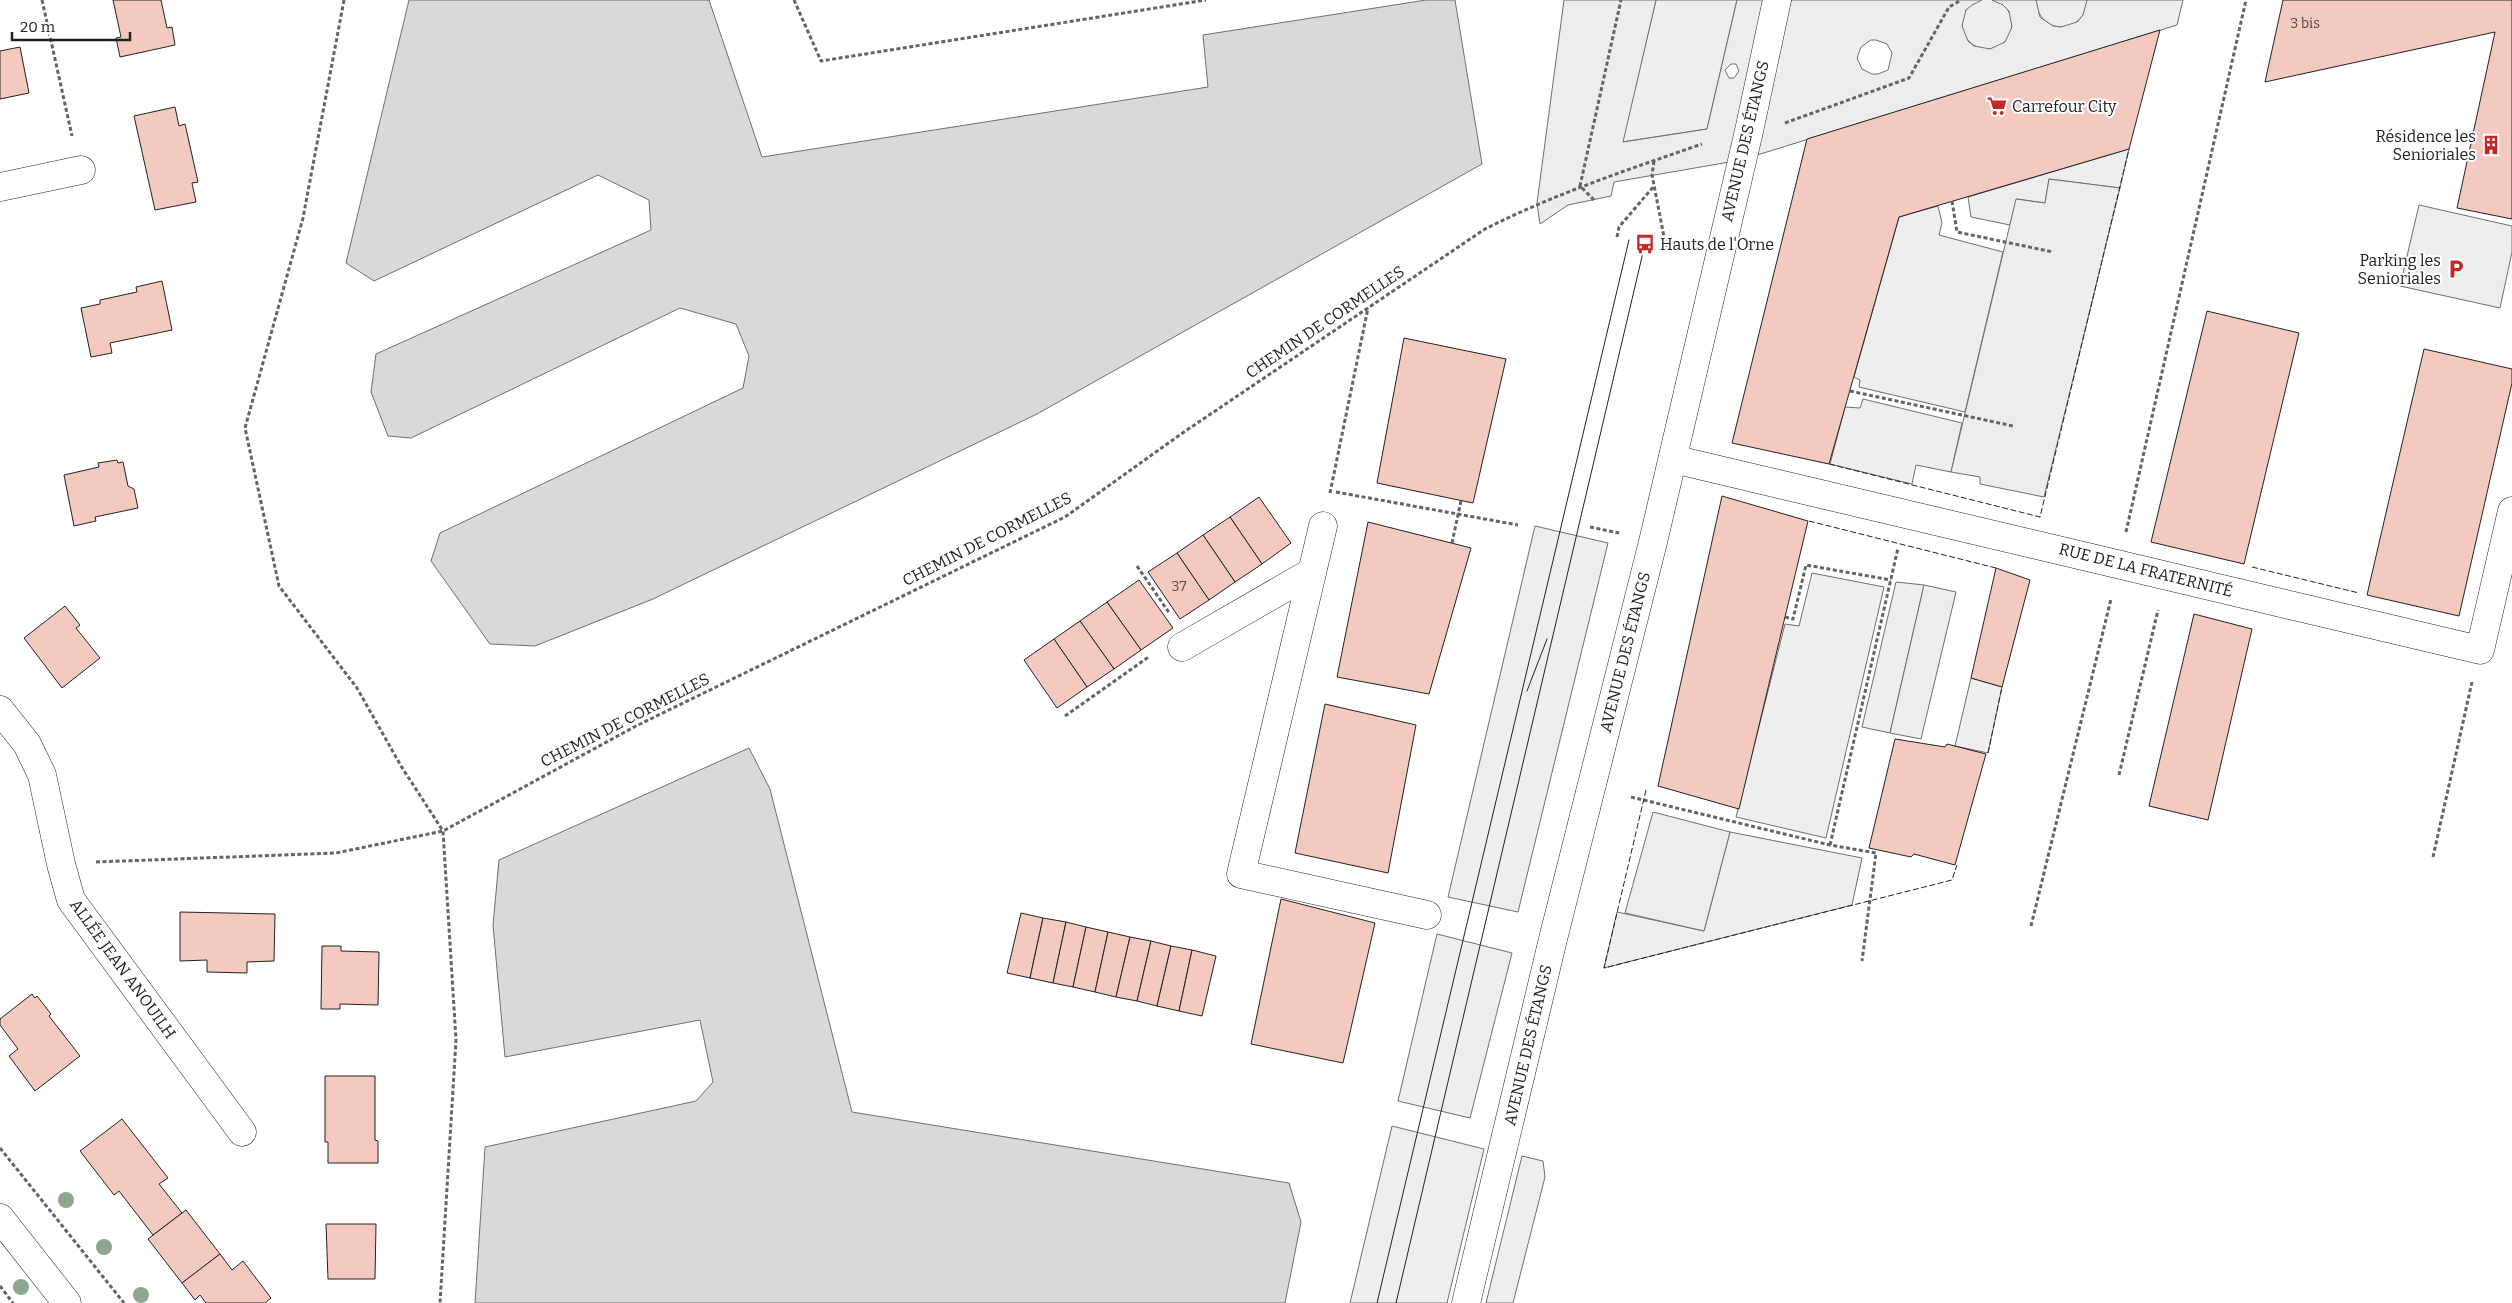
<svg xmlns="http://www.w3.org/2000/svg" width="2512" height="1303" font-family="Bitter,serif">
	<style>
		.green { fill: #eee; stroke: #6f6f6f }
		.parking { fill: #ededed; stroke: #6f6f6f; fill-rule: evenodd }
		.water { fill: #d9d9d9; stroke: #6f6f6f }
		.building { fill: #f3c9c0; stroke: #222 }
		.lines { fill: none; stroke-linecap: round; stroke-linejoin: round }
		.minor-casing { stroke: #222; stroke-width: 29 }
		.path { stroke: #646464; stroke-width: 3; stroke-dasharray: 4 2.5; stroke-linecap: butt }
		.minor { stroke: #fff; stroke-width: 28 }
		.tram { stroke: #222; stroke-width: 1 }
		.fence { stroke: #222; stroke-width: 1; stroke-dasharray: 6 2.5; stroke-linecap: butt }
		.tree { fill: #8da692 }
		.labels { text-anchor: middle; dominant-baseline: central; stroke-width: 4; stroke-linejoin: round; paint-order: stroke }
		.number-label { font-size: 14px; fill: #564c4a }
		.poi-label { font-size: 16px; fill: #222; stroke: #fff; text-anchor: start }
		.street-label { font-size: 16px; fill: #222; stroke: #fff }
	</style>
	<rect width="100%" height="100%" fill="#fff"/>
	<g class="green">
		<circle cx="1987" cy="24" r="25"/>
		<path d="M 1656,0 L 1737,0 L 1707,129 L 1622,142 Z"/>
		<path d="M 2036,0 L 2087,0 C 2085,36 2038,36 2036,0 Z"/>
		<path d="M 2129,149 L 2120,188 L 2049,179 L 2045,203 L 2017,199 L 2010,225 L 1971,217 L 1968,197 Z"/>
		<path d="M 1938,206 L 1942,223 L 1939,235 L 2003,252 L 1965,412 L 1859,387 L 1860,380 L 1854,377 L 1899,217 Z"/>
		<path d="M 1863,399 L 1962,423 L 1951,472 L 1916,465 L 1912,484 L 1830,464 L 1845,407 L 1860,408 Z"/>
		<path d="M 1535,526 L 1608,543 L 1518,912 L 1448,897 Z"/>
		<path d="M 1812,573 L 1884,587 L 1826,838 L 1736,817 L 1785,624 L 1799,626 Z"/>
		<path d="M 1896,582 L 1924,585 L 1890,733 L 1862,727 Z"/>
		<path d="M 1971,678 L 2002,687 L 1988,753 L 1955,746 Z"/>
		<path d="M 1730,832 L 1862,858 L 1852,905 L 1604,968 L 1617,912 L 1704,931 Z"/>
		<path d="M 1437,934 L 1512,953 L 1470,1118 L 1398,1101 Z"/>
		<path d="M 1392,1126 L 1484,1149 L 1447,1303 L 1350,1303 Z"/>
		<path d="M 1522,1156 L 1543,1161 L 1545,1177 L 1513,1303 L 1486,1303 Z"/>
	</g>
	<g class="parking">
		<path d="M 1564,0 L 1656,0 L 1623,142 L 1707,129 L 1737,0 L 1982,0 L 1972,5 L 1966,10 L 1962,26 L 1968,41 L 1974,46 L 1990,49 L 2005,42 L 2012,27 L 2009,11 L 2003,5 L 1992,0 L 2036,0 L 2040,17 L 2053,26 L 2061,27 L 2077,22 L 2083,15 L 2087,0 L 2183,0 L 2177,25 L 1741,160 L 1614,182 L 1611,196 L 1568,205 L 1540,224 L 1537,203 ZM 1871,40 L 1876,40 L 1887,44 L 1892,53 L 1888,70 L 1878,74 L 1872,74 L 1862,69 L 1857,58 L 1861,47 ZM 1731,64 L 1736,64 L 1739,71 L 1734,78 L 1729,78 L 1725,70 Z"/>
		<path d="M 2049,179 L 2120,188 L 2044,497 L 1980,484 L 1980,477 L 1951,472 L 2016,199 L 2045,203 Z"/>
		<path d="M 2419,205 L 2512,226 L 2512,252 L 2500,308 L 2400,286 Z"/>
		<path d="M 1924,585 L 1956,592 L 1921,739 L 1890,733 Z"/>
		<path d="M 1653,812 L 1730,832 L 1704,931 L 1625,913 Z"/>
	</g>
	<g class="water">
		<path d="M 409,0 L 709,0 L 762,157 L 1208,87 L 1203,35 L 1426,0 L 1455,0 L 1482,164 L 1037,414 L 653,599 L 535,646 L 490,644 L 431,561 L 440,533 L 743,388 L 749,356 L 736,324 L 680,308 L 411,438 L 388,436 L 371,392 L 376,354 L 651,230 L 649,200 L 598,175 L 374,281 L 346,263 Z"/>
		<path d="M 749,748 L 770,789 L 852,1112 L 1289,1183 L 1301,1222 L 1285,1303 L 475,1303 L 485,1147 L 696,1101 L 713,1082 L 700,1020 L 505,1057 L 493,925 L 499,860 Z"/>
	</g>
	<g class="building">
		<path d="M 113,0 L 161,0 L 167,28 L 172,27 L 175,45 L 120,57 L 116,38 L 121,37 Z"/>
		<path d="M 2283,0 L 2512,0 L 2512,219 L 2457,208 L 2495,32 L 2265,82 Z"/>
		<path d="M 2160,30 L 2129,149 L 1899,217 L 1829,464 L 1732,443 L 1807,139 Z"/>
		<path d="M 20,47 L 29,93 L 0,99 L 0,51 Z"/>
		<path d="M 175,107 L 179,126 L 185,124 L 198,182 L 192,183 L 196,202 L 155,210 L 134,116 Z"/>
		<path d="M 162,281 L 172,330 L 110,343 L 112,353 L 91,357 L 81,308 L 100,304 L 100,300 L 137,292 L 136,287 Z"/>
		<path d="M 2207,311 L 2299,333 L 2244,564 L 2151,542 Z"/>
		<path d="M 1404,338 L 1506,359 L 1473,503 L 1377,483 Z"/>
		<path d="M 2424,349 L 2512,369 L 2512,383 L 2459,616 L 2367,595 Z"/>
		<path d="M 117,460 L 118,463 L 123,462 L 128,486 L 134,489 L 138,508 L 95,517 L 96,521 L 74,526 L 64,475 L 99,467 L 98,463 Z"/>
		<path d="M 1722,496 L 1808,521 L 1739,809 L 1658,786 Z"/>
		<path d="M 1259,497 L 1291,543 L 1262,564 L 1230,517 Z"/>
		<path d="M 1230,517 L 1262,564 L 1235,582 L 1203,535 Z"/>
		<path d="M 1368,522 L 1471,548 L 1429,694 L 1337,677 Z"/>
		<path d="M 1203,535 L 1235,582 L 1209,600 L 1177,553 Z"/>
		<path d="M 1177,553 L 1209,600 L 1180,619 L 1148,572 Z"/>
		<path d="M 1996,568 L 2030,580 L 2002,687 L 1971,678 Z"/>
		<path d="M 1139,580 L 1173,628 L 1141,650 L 1107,602 Z"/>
		<path d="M 1107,602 L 1141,650 L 1114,669 L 1080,621 Z"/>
		<path d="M 65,606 L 80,625 L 76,628 L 100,658 L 62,688 L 24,638 Z"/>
		<path d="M 2194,614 L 2252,629 L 2208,820 L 2149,806 Z"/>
		<path d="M 1080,621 L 1114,669 L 1087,687 L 1054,639 Z"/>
		<path d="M 1054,639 L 1087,687 L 1057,708 L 1024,660 Z"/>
		<path d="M 1325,704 L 1416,725 L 1388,873 L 1295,853 Z"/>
		<path d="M 1895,739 L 1945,747 L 1947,744 L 1986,754 L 1955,865 L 1914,854 L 1911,857 L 1869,848 Z"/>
		<path d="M 1281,899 L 1375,923 L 1343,1063 L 1251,1044 Z"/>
		<path d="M 180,912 L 275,914 L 274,961 L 247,962 L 247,973 L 207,972 L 207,960 L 180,961 Z"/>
		<path d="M 1021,913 L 1043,918 L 1030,978 L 1007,973 Z"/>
		<path d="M 1043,918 L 1066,922 L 1053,983 L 1030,978 Z"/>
		<path d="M 1066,922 L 1086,927 L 1073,987 L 1053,983 Z"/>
		<path d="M 1086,927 L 1108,932 L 1095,992 L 1073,987 Z"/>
		<path d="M 1108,932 L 1130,937 L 1116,997 L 1095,992 Z"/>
		<path d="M 1130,937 L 1151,941 L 1137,1001 L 1116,997 Z"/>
		<path d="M 1151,941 L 1171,946 L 1157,1006 L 1137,1001 Z"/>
		<path d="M 322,946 L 341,946 L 341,951 L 379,952 L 378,1005 L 340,1004 L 340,1009 L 321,1009 Z"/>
		<path d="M 1171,946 L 1192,950 L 1179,1011 L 1157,1006 Z"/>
		<path d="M 1192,950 L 1216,956 L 1202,1016 L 1179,1011 Z"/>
		<path d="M 32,994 L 35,998 L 37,996 L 51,1014 L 49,1016 L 80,1056 L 35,1091 L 9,1056 L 18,1049 L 0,1025 L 0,1019 Z"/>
		<path d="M 325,1076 L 375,1076 L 375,1140 L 378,1141 L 378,1163 L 328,1163 L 328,1142 L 325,1142 Z"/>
		<path d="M 122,1119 L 168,1178 L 159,1184 L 182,1213 L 153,1235 L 119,1191 L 114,1195 L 80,1151 Z"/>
		<path d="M 186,1210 L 220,1254 L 182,1283 L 148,1239 Z"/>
		<path d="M 326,1224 L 376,1224 L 375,1279 L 328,1279 Z"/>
		<path d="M 220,1254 L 232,1270 L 243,1261 L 271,1298 L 265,1303 L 206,1303 L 200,1295 L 195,1300 L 182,1283 Z"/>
	</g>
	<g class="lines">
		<defs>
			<g id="minor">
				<path d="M 0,187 L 81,170"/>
				<path d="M 1673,459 L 2480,650 L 2512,511"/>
				<path d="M 1323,526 L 1241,874 L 1427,915"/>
				<path d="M 1182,647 L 1312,572"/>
				<path d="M 0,710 L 27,744 L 42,775 L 61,864 L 71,900 L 242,1132"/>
				<path d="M 0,1218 L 67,1303"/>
				<path d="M 1466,1303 L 1553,939 L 1653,542 L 1749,131 L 1777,0"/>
			</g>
		</defs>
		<use href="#minor" class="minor-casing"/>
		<g class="path">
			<path d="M 42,0 L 72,136"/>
			<path d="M 344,0 L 303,218 L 245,428 L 279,586 L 357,688 L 401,766 L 443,831 L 456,1040 L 440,1303"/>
			<path d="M 794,0 L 821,61 L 1206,0"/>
			<path d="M 1785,123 L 1909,78 L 1949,7 L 1961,0"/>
			<path d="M 1654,161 L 1652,175 L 1666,247"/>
			<path d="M 1594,200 L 1580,186 L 1621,0"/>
			<path d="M 1952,201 L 1957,232 L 2053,252"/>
			<path d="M 1617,237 L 1619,227 L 1654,186"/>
			<path d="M 1850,391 L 2013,426"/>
			<path d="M 1336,492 L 1518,525"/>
			<path d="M 1330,493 L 1368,308"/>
			<path d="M 1590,527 L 1619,533"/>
			<path d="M 2126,532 L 2246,0"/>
			<path d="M 1452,543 L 1461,501"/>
			<path d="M 1137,566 L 1170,614"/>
			<path d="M 1785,617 L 1793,619 L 1806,565 L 1891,580"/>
			<path d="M 1065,716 L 1150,656"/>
			<path d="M 2119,775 L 2158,610"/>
			<path d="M 1631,797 L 1830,845 L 1876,853 L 1862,961"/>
			<path d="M 1830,845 L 1898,548"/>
			<path d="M 2433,857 L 2472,682"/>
			<path d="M 96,862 L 336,853 L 443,831 L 636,726 L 1065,517 L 1181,434 L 1485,229 C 1557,193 1627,170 1702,144"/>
			<path d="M 2031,926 L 2111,599"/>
			<path d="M 0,1148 L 124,1303"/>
			<path d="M 0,1286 L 13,1303"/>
		</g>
		<use href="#minor" class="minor"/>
		<g class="tram">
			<path d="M 1527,691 L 1547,639"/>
			<path d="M 1377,1303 L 1629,240"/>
			<path d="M 1396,1303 L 1645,244"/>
		</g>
		<g class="fence">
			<path d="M 1829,464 L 2040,517 L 2129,149"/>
			<path d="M 1809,521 L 1996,568"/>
			<path d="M 2252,567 L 2359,593"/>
			<path d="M 1988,753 L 2002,687"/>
			<path d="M 1646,790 L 1604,968 L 1952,880 L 1957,865"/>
		</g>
	</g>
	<g class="tree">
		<circle cx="66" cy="1200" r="8"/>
		<circle cx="104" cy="1247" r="8"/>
		<circle cx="21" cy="1287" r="8"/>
		<circle cx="141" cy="1295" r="8"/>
	</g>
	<defs>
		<symbol id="supermarket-bare" viewBox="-9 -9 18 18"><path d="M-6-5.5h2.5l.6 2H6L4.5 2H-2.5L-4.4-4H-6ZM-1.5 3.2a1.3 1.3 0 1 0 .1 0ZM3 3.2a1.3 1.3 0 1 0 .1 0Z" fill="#c62828" stroke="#fff" stroke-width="2.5" paint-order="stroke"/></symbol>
		<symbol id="building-bare" viewBox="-9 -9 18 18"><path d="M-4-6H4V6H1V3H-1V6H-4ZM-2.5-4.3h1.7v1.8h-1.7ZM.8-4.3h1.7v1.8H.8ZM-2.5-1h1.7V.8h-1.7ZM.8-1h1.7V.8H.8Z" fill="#c62828" stroke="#fff" stroke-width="2.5" paint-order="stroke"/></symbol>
		<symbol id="bus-bare" viewBox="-9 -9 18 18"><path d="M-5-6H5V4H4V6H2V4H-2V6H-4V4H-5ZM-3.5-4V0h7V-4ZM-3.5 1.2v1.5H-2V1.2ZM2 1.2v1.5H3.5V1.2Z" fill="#c62828" stroke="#fff" stroke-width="2.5" paint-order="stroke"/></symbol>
		<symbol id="parking-bare" viewBox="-9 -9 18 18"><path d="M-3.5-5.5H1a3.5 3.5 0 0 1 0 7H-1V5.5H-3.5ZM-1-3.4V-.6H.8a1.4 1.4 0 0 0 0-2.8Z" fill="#c62828" stroke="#fff" stroke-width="2.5" paint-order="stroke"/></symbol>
	</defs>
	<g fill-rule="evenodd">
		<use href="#supermarket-bare" x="1983" y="92" width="28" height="28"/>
		<use href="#building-bare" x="2477" y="131" width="28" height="28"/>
		<use href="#bus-bare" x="1631" y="230" width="28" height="28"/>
		<use href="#parking-bare" x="2442" y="255" width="28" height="28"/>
	</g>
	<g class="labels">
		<g class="number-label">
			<text x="2305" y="23">3 bis</text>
			<text x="1179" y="586">37</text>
		</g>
		<g class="poi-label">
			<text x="2012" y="106">Carrefour City</text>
			<text x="2476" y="136" text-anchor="end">Résidence les<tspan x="2476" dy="18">Senioriales</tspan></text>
			<text x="1660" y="244">Hauts de l'Orne</text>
			<text x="2441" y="260" text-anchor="end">Parking les<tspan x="2441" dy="18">Senioriales</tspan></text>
		</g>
		<g class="street-label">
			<text transform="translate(1745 141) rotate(-77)">AVENUE DES ÉTANGS</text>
			<text transform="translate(1325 322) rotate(-34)">CHEMIN DE CORMELLES</text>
			<text transform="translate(987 539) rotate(-27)">CHEMIN DE CORMELLES</text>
			<text transform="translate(2146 570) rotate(14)">RUE DE LA FRATERNITÉ</text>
			<text transform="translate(1625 652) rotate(-76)">AVENUE DES ÉTANGS</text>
			<text transform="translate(625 720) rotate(-27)">CHEMIN DE CORMELLES</text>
			<text transform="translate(123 969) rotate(54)">ALLÉE JEAN ANOUILH</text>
			<text transform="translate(1528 1045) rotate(-77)">AVENUE DES ÉTANGS</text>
		</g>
	</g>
	<path d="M12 32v8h118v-8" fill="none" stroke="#222222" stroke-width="2.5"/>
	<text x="20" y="32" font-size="15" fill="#222222" stroke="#ffffff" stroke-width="4" paint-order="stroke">20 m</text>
</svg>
